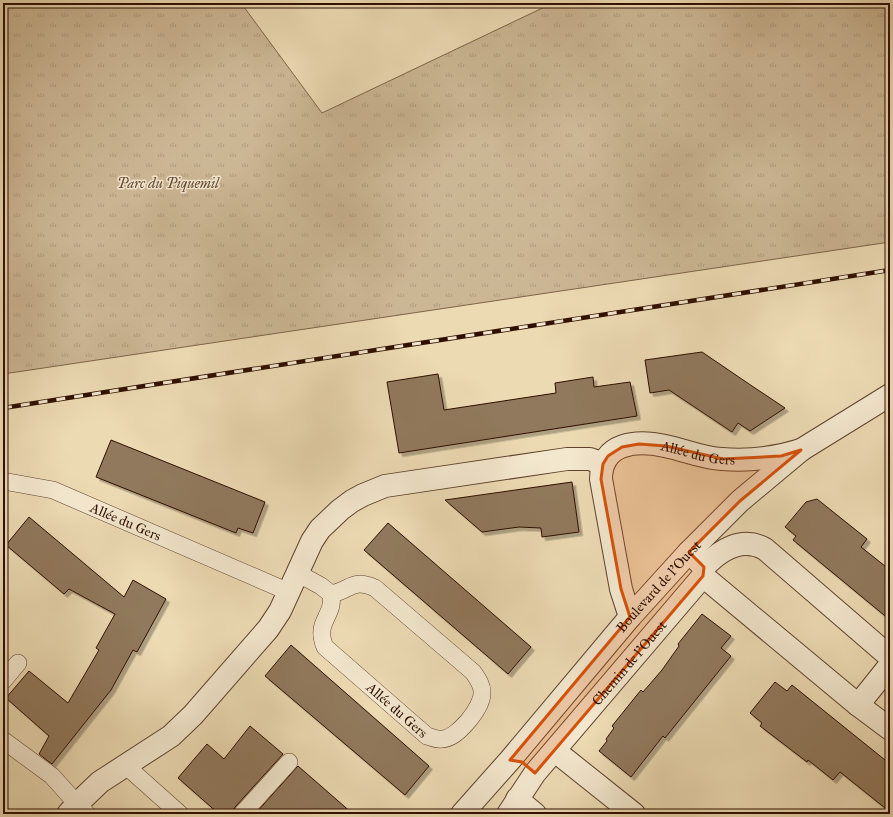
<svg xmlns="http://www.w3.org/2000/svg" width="893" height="817" font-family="'IM FELL Great Primer',serif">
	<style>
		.park { fill: url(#park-tufts); stroke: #7e634a }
		.building { fill: #91795d; stroke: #2f0f00; filter: url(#shadow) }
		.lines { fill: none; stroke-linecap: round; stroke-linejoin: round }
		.service-casing { stroke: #5e422d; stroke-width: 18 }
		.minor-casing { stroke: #5e422d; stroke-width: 24 }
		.tertiary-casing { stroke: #5e422d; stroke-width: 24 }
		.service { stroke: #f3e7ce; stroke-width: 17 }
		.minor { stroke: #f3e7ce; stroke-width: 22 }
		.tertiary { stroke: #f3e7ce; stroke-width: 22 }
		.rail-casing { stroke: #2f0f00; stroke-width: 4.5 }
		.rail { stroke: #f3e7ce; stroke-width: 3; stroke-dasharray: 9; stroke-linecap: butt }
		.marked { fill: #d6520b; fill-opacity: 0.2; stroke: #d6520b; stroke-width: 3; stroke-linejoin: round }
		.labels { text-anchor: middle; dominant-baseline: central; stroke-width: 3; stroke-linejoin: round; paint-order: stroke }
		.park-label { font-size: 14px; font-style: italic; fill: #664a34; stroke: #f3e7ce }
		.street-label { font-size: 14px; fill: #2f0f00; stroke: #f3e7ce }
	</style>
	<defs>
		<pattern id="park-tufts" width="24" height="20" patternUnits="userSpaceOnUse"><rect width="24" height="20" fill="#ccb795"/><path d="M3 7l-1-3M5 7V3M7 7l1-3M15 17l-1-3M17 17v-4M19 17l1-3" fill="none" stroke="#b09c7f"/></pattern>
		<filter id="shadow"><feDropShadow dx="3.5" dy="3.5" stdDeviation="0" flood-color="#0004"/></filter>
	</defs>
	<rect width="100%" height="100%" fill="#ecdab3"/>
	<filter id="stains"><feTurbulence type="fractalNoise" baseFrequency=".005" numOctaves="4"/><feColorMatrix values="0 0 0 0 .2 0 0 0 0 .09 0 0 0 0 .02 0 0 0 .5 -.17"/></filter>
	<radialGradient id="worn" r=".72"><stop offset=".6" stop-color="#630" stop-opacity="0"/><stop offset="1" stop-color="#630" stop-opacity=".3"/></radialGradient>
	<path class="park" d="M 3,3 L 241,3 L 322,113 L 553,3 L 890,3 L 890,242 L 3,374 Z"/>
	<g class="building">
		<path d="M 702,352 L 752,386 L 785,408 L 750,431 L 738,423 L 732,432 L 669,390 L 650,393 L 645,360 Z"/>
		<path d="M 438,374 L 444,410 L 556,393 L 555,383 L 593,377 L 594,387 L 630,382 L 637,416 L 399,453 L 387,382 Z"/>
		<path d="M 111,440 L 265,502 L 253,533 L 238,528 L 236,533 L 96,477 Z"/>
		<path d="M 572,482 L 579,532 L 542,537 L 541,528 L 519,527 L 482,532 L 445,500 Z"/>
		<path d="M 817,499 L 867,539 L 861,547 L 890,570 L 890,620 L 793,540 L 796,536 L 785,527 L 806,502 Z"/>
		<path d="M 29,517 L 124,597 L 133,580 L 166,599 L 137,652 L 133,650 L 111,690 L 52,764 L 39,754 L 49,736 L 6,698 L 29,671 L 68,703 L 99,650 L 96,648 L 115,614 L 69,589 L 64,594 L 6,545 Z"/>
		<path d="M 388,523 L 531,647 L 508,674 L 364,550 Z"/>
		<path d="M 702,614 L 731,636 L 721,648 L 731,656 L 665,738 L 663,736 L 631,777 L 599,751 L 607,741 L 606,739 L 614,728 L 612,726 L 641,690 L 643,692 L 662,670 L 679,646 L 678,644 Z"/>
		<path d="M 291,645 L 429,766 L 405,795 L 265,676 Z"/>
		<path d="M 775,682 L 787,691 L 792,685 L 890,764 L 890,812 L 840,772 L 833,780 L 808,760 L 807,762 L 760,726 L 762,723 L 750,713 Z"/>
		<path d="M 250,726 L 283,754 L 235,807 L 232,814 L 219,814 L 178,778 L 207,744 L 224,759 Z"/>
		<path d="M 298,766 L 353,814 L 255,814 Z"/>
	</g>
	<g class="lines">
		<defs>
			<g id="service">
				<path id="s1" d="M 3,481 L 53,490 L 289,592"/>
				<path id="s2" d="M 297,573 L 321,586 L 331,594 C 335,617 314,621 325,647 L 427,736 C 431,737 437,740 442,739 C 457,739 483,707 482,692 C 482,684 477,678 473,672 L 375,588 C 351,578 352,590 331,594"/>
				<path d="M 3,681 L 18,663"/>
				<path d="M 3,740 L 52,776 L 77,804 L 87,814"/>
				<path d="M 125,765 L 180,814"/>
				<path d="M 242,814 L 289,762"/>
			</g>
			<g id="minor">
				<path d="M 704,567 C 720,550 742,536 765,549 L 890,657"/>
				<path d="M 703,576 L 858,705 L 890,665"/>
				<path id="s3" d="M 630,617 L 621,589 L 601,479 C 601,442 637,440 665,446 C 685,450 702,458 722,459 C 748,461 776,458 801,450"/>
				<path d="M 858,705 L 890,729"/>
				<path d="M 555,751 L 634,814"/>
				<path d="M 517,799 L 535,814"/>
				<path d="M 68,814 L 77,804 L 100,782 L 171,736 L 193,715 L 268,629 L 280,611 L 312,541 L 320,529 L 340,510 L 352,501 L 363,495 L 385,486 L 567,459 L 590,459 L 603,464"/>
				<path id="s4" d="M 508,814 L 535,773 L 703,576 L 704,567 L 689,552"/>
			</g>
			<g id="tertiary">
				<path id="s5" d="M 462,814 L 510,760 L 630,617 L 689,552 L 740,501 L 801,450 L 890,395"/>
			</g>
		</defs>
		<use href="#service" class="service-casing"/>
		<use href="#minor" class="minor-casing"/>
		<use href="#tertiary" class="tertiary-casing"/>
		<use href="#service" class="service"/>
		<use href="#minor" class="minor"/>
		<use href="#tertiary" class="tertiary"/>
		<defs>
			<path id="rail" d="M 3,408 L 890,270"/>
		</defs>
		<use href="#rail" class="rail-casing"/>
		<use href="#rail" class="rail"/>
	</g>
	<path class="marked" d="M 639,444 L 666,446 L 723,459 L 781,456 L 801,450 L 740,501 L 689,552 L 704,567 L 703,576 L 535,773 L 522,762 L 510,760 L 630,617 L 621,589 L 601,479 L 603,464 L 608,456 L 622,447 Z"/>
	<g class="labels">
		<g class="park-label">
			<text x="168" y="183">Parc du Piquemil</text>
		</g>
		<g class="street-label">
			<text stroke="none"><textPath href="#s3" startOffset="260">Allée du Gers</textPath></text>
			<text stroke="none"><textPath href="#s1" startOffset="130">Allée du Gers</textPath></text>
			<text stroke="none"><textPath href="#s5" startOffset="301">Boulevard de l'Ouest</textPath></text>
			<text stroke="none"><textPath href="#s4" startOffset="194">Chemin de l'Ouest</textPath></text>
			<text stroke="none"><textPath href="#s2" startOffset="191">Allée du Gers</textPath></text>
		</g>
	</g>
	<rect width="893" height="817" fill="none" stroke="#ecdab3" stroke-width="16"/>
	<rect x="4" y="4" width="885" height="809" fill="none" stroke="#2f0f00" stroke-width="2"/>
	<rect x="8" y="8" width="877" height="801" fill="none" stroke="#2f0f00"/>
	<rect width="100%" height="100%" filter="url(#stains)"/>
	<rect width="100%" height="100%" fill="url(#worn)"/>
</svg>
